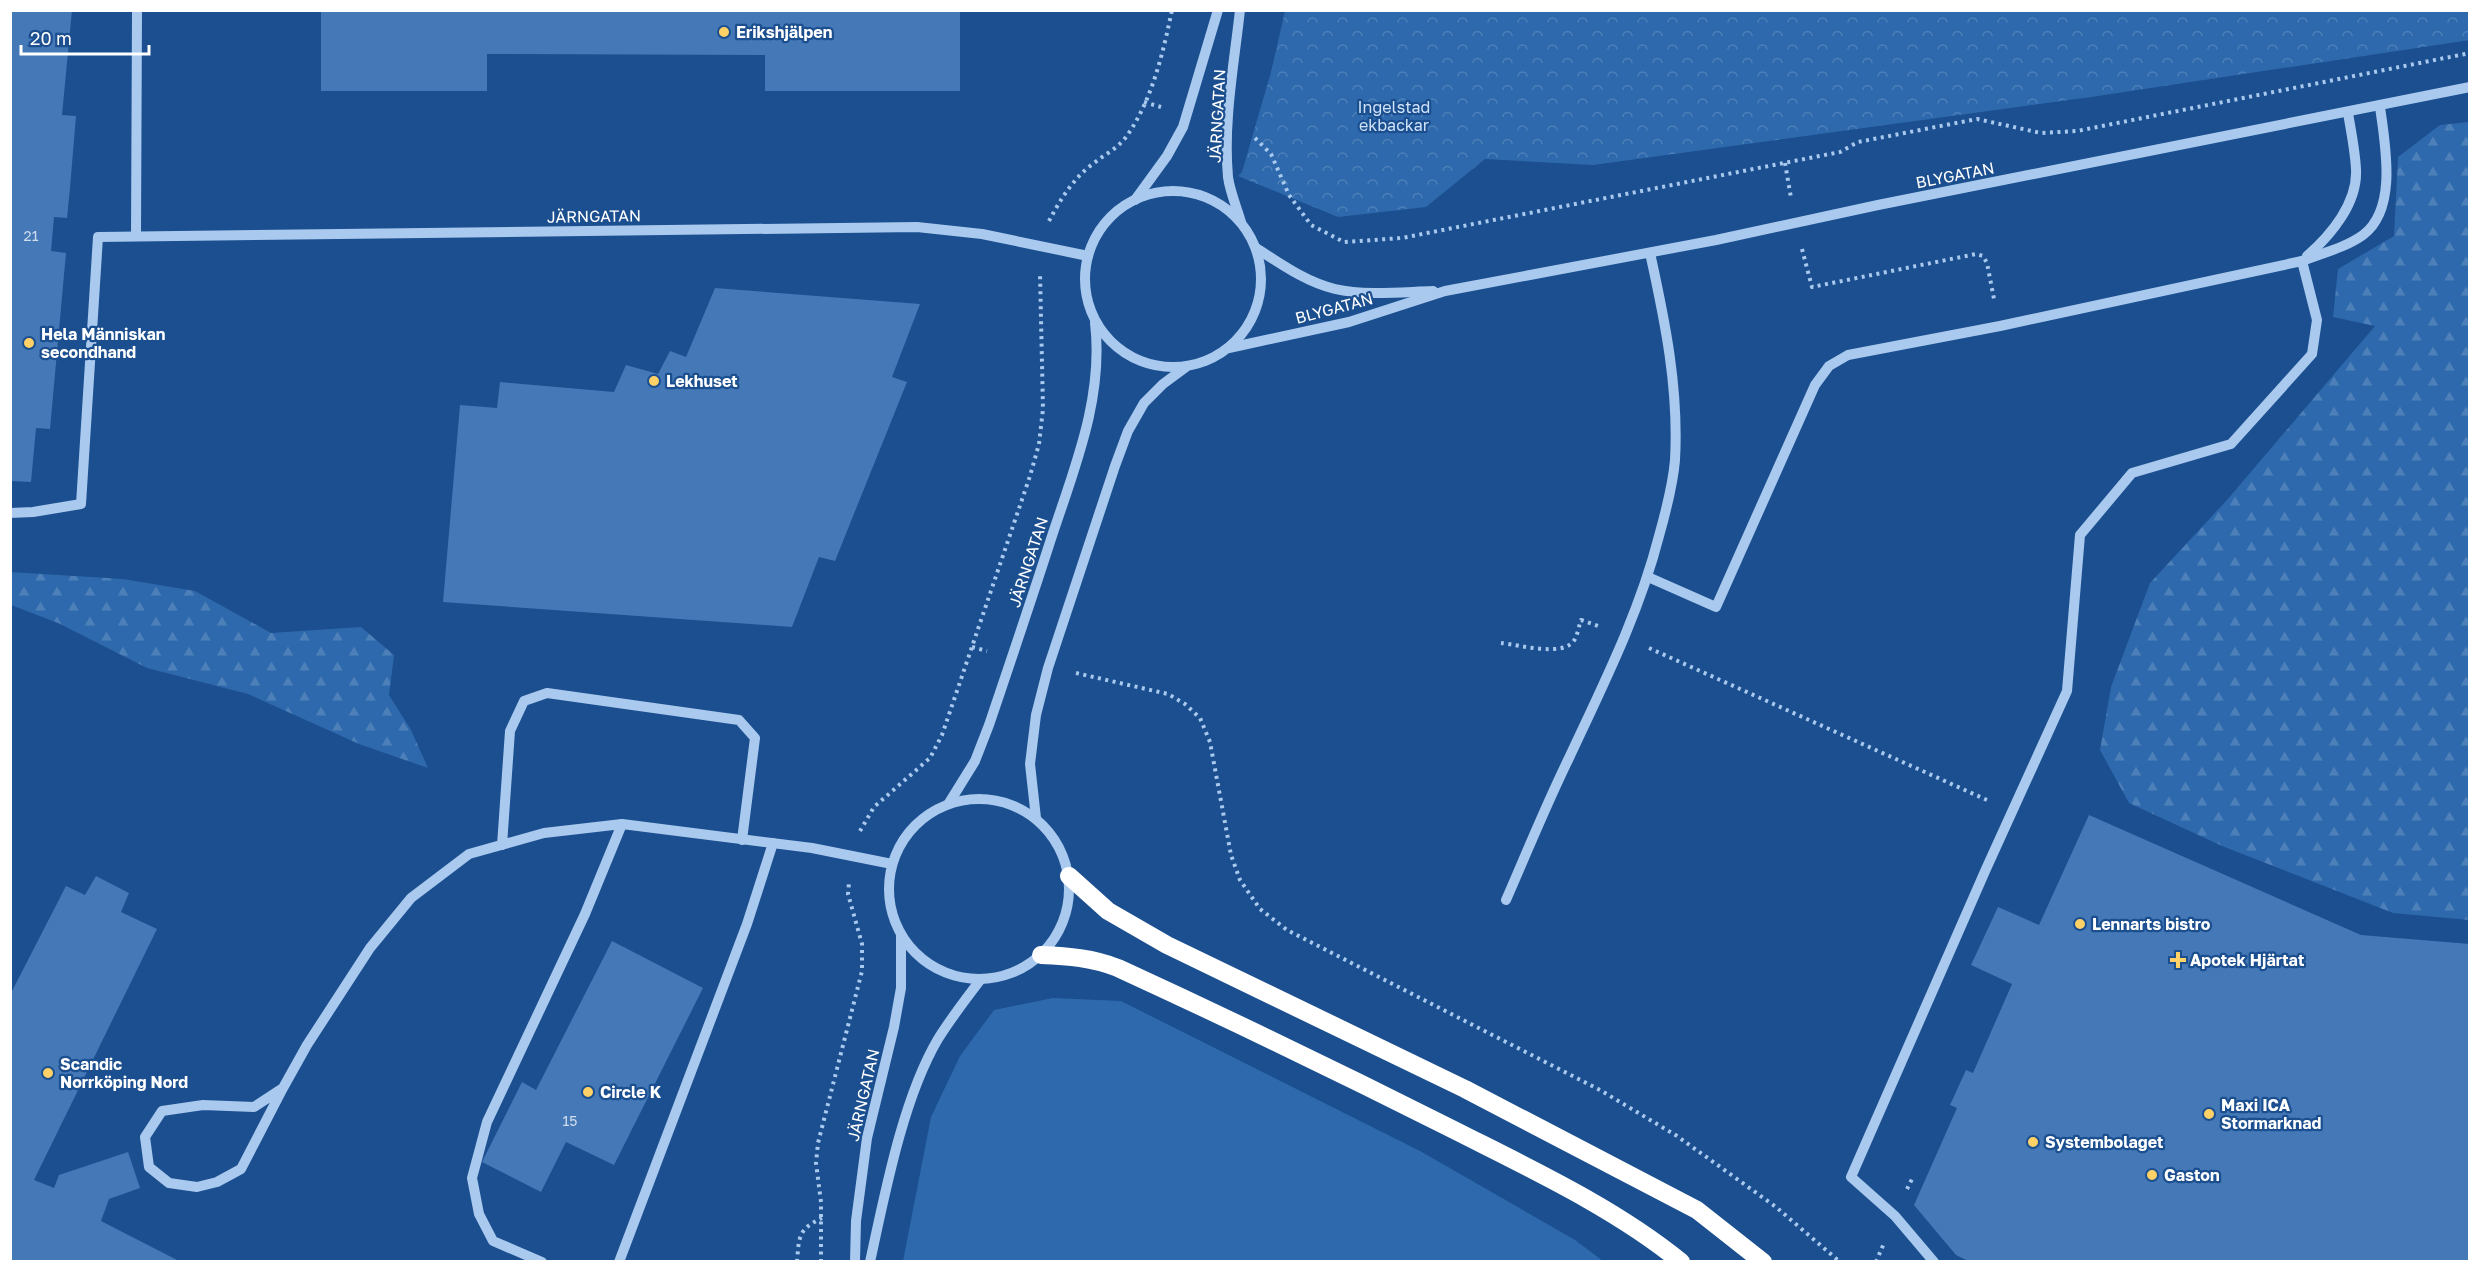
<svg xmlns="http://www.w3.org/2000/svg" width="2480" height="1272" font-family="'Golos Text',sans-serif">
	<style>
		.grass { fill: #2e69ad }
		.forest { fill: url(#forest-firs) }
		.park { fill: url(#park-crowns) }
		.building { fill: #4478b7 }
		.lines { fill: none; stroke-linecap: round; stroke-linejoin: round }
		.path { stroke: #a9c9ee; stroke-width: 4; stroke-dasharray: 3 4.5; stroke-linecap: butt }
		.minor { stroke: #a9c9ee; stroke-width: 10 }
		.highway { stroke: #fff; stroke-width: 18 }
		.poi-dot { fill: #ffd166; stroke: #1b4f8f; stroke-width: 2 }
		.labels { text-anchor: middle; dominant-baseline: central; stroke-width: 4.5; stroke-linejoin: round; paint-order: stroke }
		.number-label { font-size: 14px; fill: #d0dded }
		.poi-label { font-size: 16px; font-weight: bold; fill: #fff; stroke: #1b4f8f; text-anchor: start }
		.park-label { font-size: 16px; fill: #cfe3fa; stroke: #1b4f8f }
		.street-label { font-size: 16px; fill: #fff; stroke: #1b4f8f }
	</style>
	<defs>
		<pattern id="forest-firs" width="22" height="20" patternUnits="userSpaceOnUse" patternTransform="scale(1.5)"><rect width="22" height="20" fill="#2e69ad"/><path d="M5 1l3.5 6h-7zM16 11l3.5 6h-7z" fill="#4d80b9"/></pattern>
		<pattern id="park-crowns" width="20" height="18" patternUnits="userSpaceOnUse" patternTransform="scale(1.5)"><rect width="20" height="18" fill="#2e69ad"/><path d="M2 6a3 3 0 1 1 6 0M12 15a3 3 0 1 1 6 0" fill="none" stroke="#4d80b9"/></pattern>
	</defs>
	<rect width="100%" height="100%" fill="#1b4f8f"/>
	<path class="grass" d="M 1053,998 L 1121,1001 L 1420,1151 L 1575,1240 L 1603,1261 L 903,1261 L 931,1117 L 960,1056 L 994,1010 Z"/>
	<g class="forest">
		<path d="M 2469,122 L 2470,122 L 2469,920 L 2393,913 L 2222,846 L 2129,803 L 2100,750 L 2111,687 L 2150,583 L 2227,500 L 2375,326 L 2333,317 L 2338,269 L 2394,236 L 2398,157 L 2440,125 Z"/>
		<path d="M 10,572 L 123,579 L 195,591 L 271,633 L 361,627 L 394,655 L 389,695 L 411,730 L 428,768 L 359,744 L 248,694 L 147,668 L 58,623 L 11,605 Z"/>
	</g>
	<path class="park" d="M 1285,11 L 2469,10 L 2470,40 L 2091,97 L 1593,165 L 1485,159 L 1426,207 L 1338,217 L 1238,176 L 1242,172 L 1271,72 Z"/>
	<g class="building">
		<path d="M 10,10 L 72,10 L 62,115 L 76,116 L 70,188 L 67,218 L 54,217 L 51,251 L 66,253 L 50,429 L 36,428 L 31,482 L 10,481 Z"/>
		<path d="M 321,10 L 960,10 L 960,91 L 765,91 L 765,55 L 487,54 L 487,91 L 321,91 Z"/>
		<path d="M 715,288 L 920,304 L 892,377 L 907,382 L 835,561 L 819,557 L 792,627 L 443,602 L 460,405 L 497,408 L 500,382 L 614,392 L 626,365 L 658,374 L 670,351 L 686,357 Z"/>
		<path d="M 2089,815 L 2361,935 L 2470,944 L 2470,1262 L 1970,1262 L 1956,1255 L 1914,1205 L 1957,1108 L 1950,1105 L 1966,1070 L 1973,1073 L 2012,984 L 1971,965 L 1998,907 L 2039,925 Z"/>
		<path d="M 96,876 L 129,893 L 121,912 L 157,929 L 34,1180 L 54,1188 L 59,1175 L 128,1152 L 140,1188 L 109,1199 L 101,1221 L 181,1262 L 10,1262 L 10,995 L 66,886 L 85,895 Z"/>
		<path d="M 612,941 L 703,988 L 614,1165 L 566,1142 L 541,1192 L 482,1162 L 522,1082 L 536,1090 Z"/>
	</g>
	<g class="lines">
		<g class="path">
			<path d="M 1144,102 L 1161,107"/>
			<path d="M 1255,138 L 1271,154 L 1289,195 L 1311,225 L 1344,242 L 1402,238 L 1840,152 L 1858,142 L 1977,119 L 2041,133 L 2077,131 L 2470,53"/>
			<path d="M 1785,163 L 1791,198"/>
			<path d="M 1049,221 C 1060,200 1074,177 1094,163 C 1105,154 1117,149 1126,137 C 1152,101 1163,53 1172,10"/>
			<path d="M 1802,249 L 1812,287 L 1976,254 L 1983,256 L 1987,263 L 1994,299"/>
			<path d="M 1501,643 C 1520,645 1565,658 1575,639 C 1578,633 1579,625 1581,620 L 1598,626"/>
			<path d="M 972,647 L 987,651"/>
			<path d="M 1649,648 L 1987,800"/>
			<path d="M 1076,673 L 1168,694 L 1185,704 L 1200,718 L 1210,742 L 1231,855 L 1240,880 L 1260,909 L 1287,930 L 1600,1090 L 1677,1136 L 1776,1207 L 1840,1262"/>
			<path d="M 860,831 L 874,807 L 930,758 L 942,735 L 1030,476 L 1039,444 L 1043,409 L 1040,273"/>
			<path d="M 1907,1189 L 1913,1177"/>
			<path d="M 797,1262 C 799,1237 798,1229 822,1218"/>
			<path d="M 821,1262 L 821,1202 L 816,1163 L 818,1143 L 862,971 L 862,944 L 848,894 L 849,883"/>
			<path d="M 1876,1262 L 1884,1243"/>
		</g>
		<g class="minor">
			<path d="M 1240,10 C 1234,65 1223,122 1228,177 C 1230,192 1237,208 1241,222"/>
			<circle cx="1173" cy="279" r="88"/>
			<path d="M 1135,200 L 1167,156 L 1183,127 L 1218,10"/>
			<path d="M 136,235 L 137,10"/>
			<path d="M 1256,248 C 1281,264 1306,282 1335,289 C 1366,296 1401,292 1433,291"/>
			<path d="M 2307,256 C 2331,235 2358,203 2356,169 C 2355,150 2351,131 2348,113"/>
			<path d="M 1229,348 L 1349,322 L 1445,291 L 1716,240 L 1878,205 L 2470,87"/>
			<path d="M 10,513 L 33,512 L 81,504 L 98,237 L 917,227 L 982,234 L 1088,256"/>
			<path d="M 1648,577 L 1716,607 L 1815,385 L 1829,366 L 1848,355 L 2000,326 L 2302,261 C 2322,253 2345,248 2363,235 C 2398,209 2385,144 2380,107"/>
			<circle cx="979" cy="889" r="90"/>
			<path d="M 949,803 L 975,761 L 989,725 C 1010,663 1031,601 1051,539 C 1074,469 1104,398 1095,323"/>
			<path d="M 1036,818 L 1030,764 L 1036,715 L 1048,668 L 1115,466 L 1128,431 L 1144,403 L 1163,384 L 1186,367"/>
			<path d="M 502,845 L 510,731 L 524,701 L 547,693 L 739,720 L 755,738 L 742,840"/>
			<path d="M 1506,900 C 1527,852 1546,805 1569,758 C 1603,685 1639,614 1659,536 C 1666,511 1673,485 1675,460 C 1679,389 1665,321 1650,253"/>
			<path d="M 283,1088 L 241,1169 L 217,1182 L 197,1187 L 169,1183 L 149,1167 L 145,1137 L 162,1111 L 203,1105 L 254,1107 L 283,1088 L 307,1045 L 370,948 L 411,898 L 469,854 L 544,833 L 622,824 L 812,848 L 892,864"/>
			<path d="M 542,1262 L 493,1241 L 479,1214 L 472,1178 L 487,1122 L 585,914 L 622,824"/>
			<path d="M 619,1262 L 747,924 L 773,843"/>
			<path d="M 855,1262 L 856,1221 L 867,1138 L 894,1027 L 901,988 L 901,935"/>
			<path d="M 870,1262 C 885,1193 903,1098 938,1039 C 951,1018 966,999 981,979"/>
			<path d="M 1934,1262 L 1895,1216 L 1851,1177 L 1986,869 L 2067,691 L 2080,535 L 2132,473 L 2231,444 L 2312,354 L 2317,320 L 2302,261"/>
		</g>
		<g class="highway">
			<path d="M 1069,876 L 1108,911 L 1167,945 L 1465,1089 L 1697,1210 L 1763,1262"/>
			<path d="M 1041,955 C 1068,956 1093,958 1118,968 C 1231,1020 1343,1074 1454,1130 C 1529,1168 1615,1208 1681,1262"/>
		</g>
	</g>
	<g class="poi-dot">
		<circle cx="724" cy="32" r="6"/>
		<circle cx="29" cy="343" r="6"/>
		<circle cx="654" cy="381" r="6"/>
		<circle cx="2080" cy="924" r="6"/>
		<path d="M2175 951h6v6h6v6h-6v6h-6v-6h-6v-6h6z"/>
		<circle cx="48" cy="1073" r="6"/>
		<circle cx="588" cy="1092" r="6"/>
		<circle cx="2209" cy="1114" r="6"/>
		<circle cx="2033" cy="1142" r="6"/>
		<circle cx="2152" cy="1175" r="6"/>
	</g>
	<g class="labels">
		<g class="number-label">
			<text x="31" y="235">21</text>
			<text x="570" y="1120">15</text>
		</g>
		<g class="poi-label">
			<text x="736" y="32">Erikshjälpen</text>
			<text x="41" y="334">Hela Människan<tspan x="41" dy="18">secondhand</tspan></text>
			<text x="666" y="381">Lekhuset</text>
			<text x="2092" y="924">Lennarts bistro</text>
			<text x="2190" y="960">Apotek Hjärtat</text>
			<text x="60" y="1064">Scandic<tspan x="60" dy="18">Norrköping Nord</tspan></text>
			<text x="600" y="1092">Circle K</text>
			<text x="2221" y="1105">Maxi ICA<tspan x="2221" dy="18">Stormarknad</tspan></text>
			<text x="2045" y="1142">Systembolaget</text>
			<text x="2164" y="1175">Gaston</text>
		</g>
		<g class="park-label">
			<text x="1394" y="107">Ingelstad<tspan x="1394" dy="18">ekbackar</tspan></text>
		</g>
		<g class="street-label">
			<text transform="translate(1217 116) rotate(-87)">JÄRNGATAN</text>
			<text transform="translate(1955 175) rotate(-11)">BLYGATAN</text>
			<text transform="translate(594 216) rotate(-1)">JÄRNGATAN</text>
			<text transform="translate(1334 308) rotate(-15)">BLYGATAN</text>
			<text transform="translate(1028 562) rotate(-72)">JÄRNGATAN</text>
			<text transform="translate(863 1095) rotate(-77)">JÄRNGATAN</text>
		</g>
	</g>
	<rect width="2480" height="1272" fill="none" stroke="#ffffff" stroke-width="24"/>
	<path d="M21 45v9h128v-9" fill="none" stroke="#ffffff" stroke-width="3"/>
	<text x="30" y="45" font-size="18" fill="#ffffff" stroke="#1b4f8f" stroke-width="4.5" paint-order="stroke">20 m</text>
</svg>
